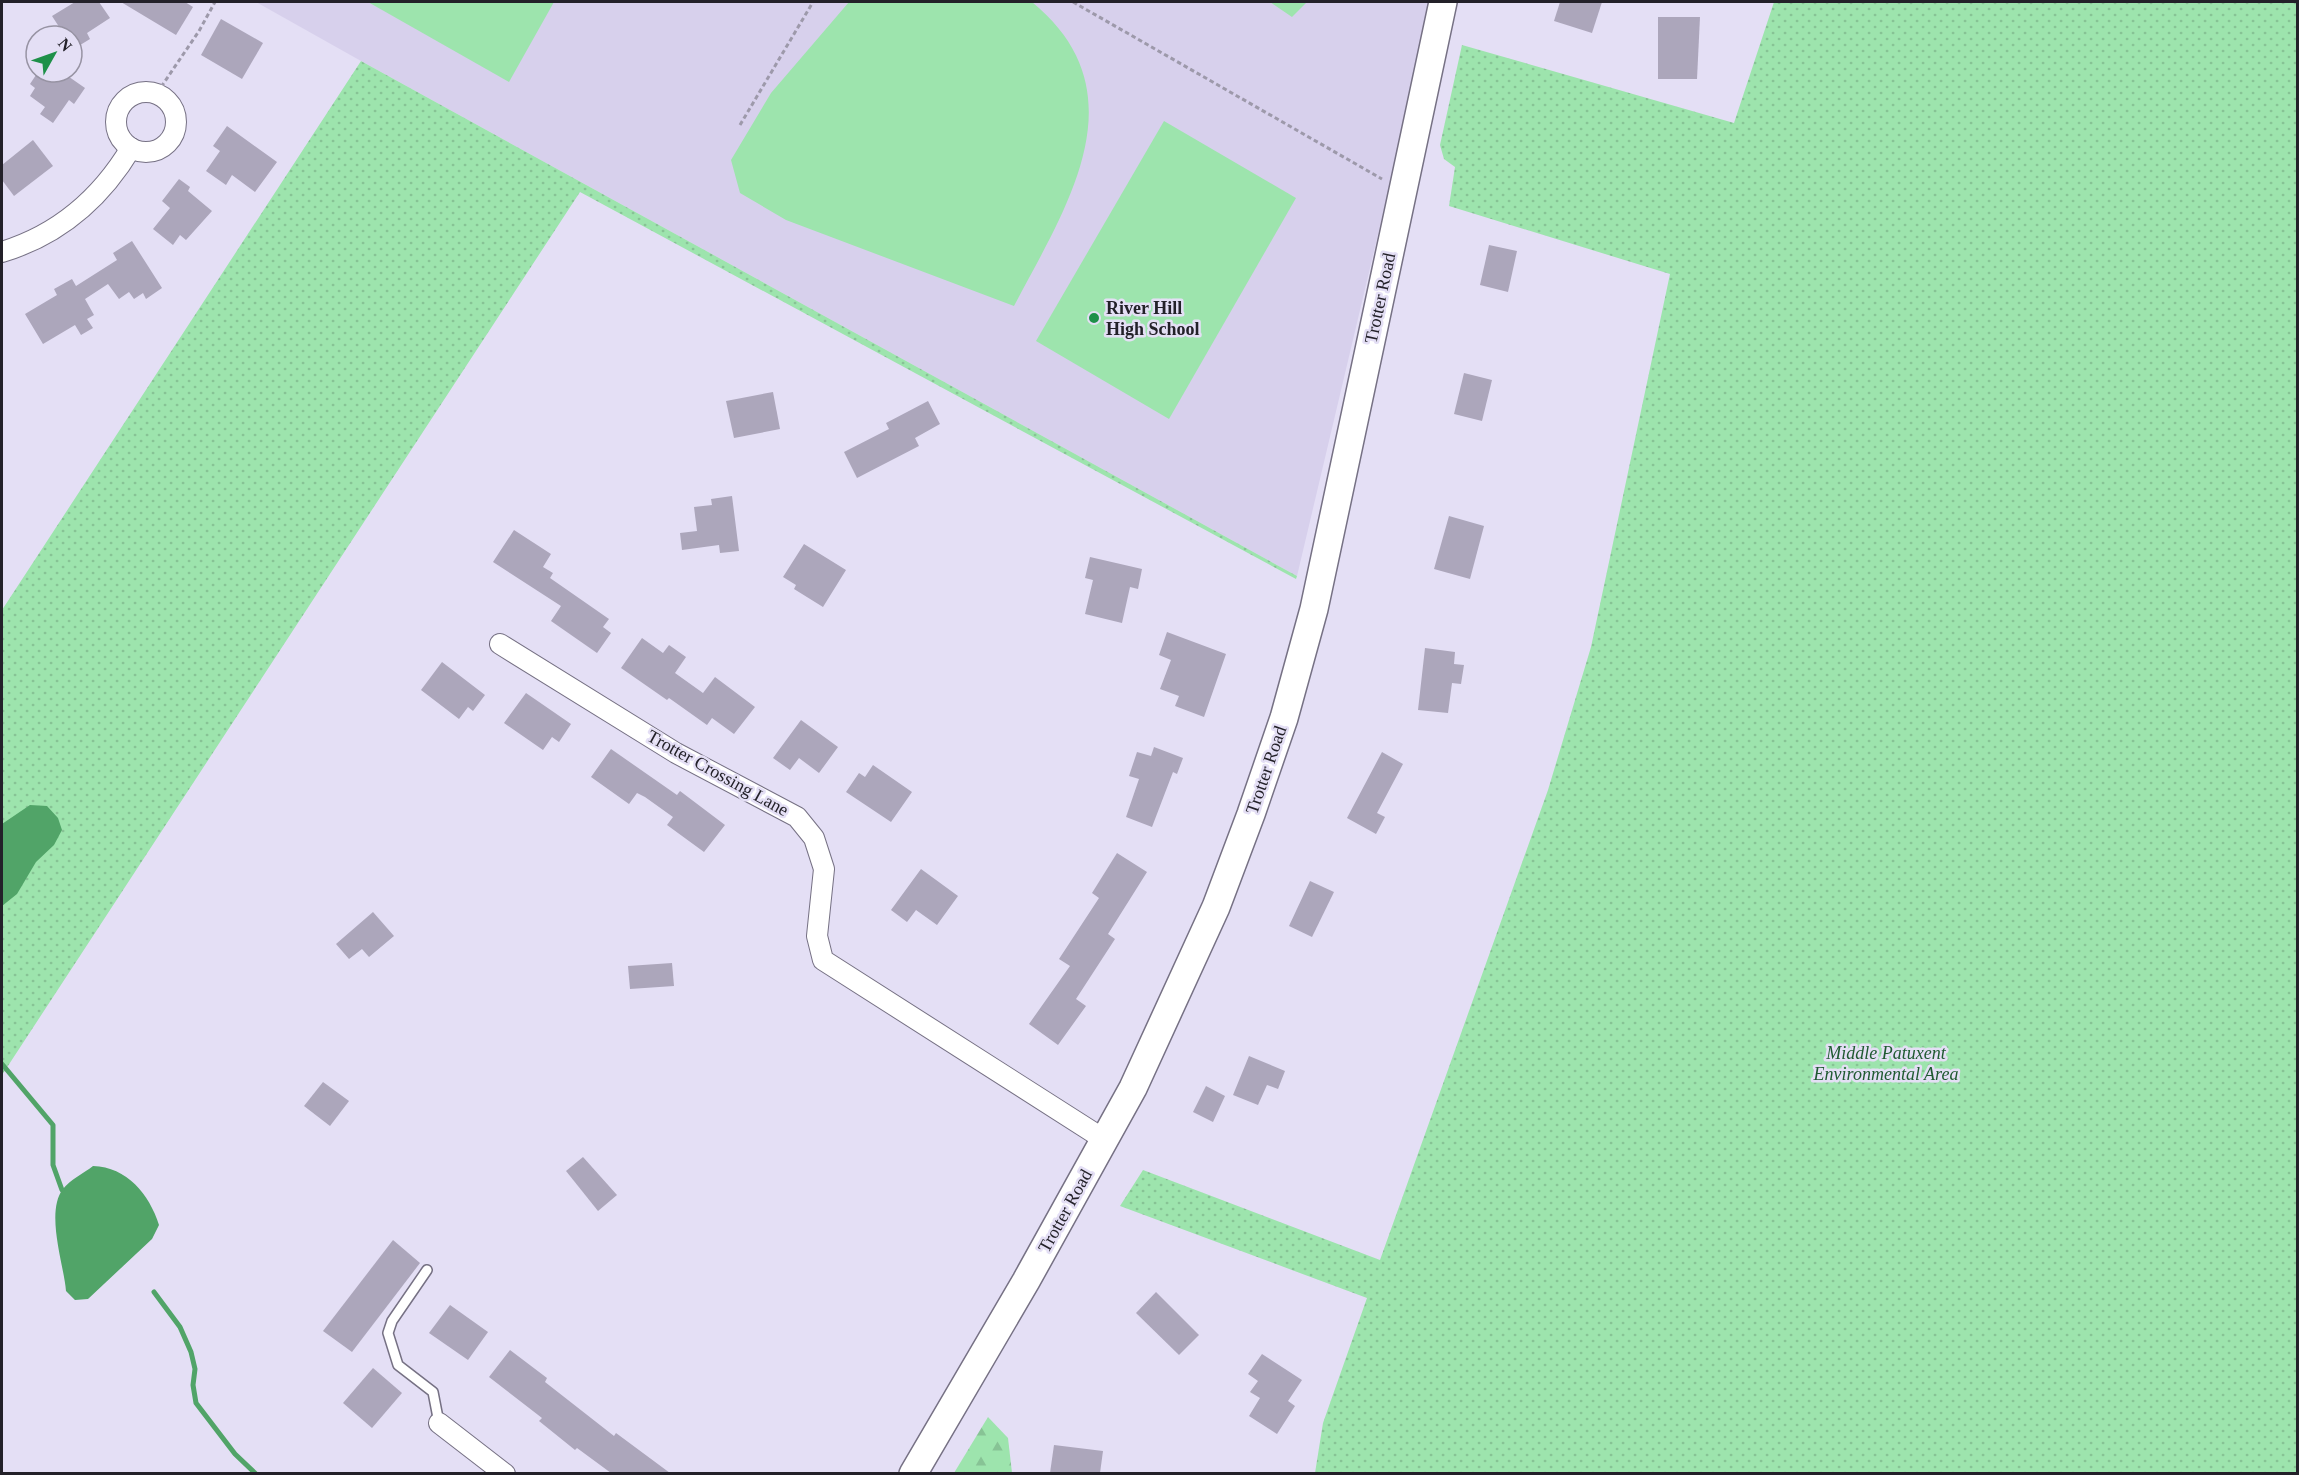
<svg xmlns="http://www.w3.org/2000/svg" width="2299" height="1475" font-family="Georgia,serif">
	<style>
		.built { fill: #d7d0ec }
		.grass { fill: #9de4ad }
		.forest { fill: url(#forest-firs) }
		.park { fill: url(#park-dots) }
		.water { fill: #51a468 }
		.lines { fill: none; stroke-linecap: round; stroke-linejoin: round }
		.stream { stroke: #51a468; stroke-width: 5 }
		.building { fill: #aca6bb }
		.lane-casing { stroke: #767184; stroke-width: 12 }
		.street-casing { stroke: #767184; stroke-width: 22 }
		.secondary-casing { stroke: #767184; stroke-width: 30 }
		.path { stroke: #9d99aa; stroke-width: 3; stroke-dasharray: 4.5 3; stroke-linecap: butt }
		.lane { stroke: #fff; stroke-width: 9 }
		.street { stroke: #fff; stroke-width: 20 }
		.secondary { stroke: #fff; stroke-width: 27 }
		.poi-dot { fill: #1e9049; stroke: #e4dff5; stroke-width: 2 }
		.labels { text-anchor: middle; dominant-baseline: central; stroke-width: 5; stroke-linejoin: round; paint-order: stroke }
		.street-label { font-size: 18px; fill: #232129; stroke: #e4dff5 }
		.poi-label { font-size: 18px; font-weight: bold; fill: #232129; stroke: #e4dff5; text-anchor: start }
		.park-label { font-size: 18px; font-style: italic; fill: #1f5a31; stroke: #e4dff5 }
	</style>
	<defs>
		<pattern id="forest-firs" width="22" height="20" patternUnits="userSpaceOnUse" patternTransform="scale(1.5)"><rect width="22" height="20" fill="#9de4ad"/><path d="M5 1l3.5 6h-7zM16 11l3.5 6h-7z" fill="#87c395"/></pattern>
		<pattern id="park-dots" width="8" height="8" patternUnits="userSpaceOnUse" patternTransform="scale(1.5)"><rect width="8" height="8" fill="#9de4ad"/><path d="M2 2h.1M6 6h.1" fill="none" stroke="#87c395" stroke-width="1.8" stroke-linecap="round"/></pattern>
	</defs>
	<rect width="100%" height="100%" fill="#e4dff5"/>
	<path class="built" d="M 256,2 L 1433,2 L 1297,576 L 361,61 Z"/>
	<g class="grass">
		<path d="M 368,2 L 554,2 L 509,82 Z"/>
		<path d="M 849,2 L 1032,2 C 1143,93 1066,207 1014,306 L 786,220 L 740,193 L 731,160 L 771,93 Z"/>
		<path d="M 1270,2 L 1307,2 L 1292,17 Z"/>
		<path d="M 1164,121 L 1296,198 L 1169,419 L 1036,341 Z"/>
	</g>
	<path class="forest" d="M 988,1417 L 1008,1438 L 1012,1473 L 954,1473 Z"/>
	<g class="park">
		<path d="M 1774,2 L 2297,2 L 2297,1473 L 1315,1473 L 1323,1423 L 1367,1298 L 1120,1206 L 1143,1170 L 1380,1260 L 1548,790 L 1591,647 L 1670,274 L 1449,206 L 1455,167 L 1444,159 L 1440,145 L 1462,45 L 1734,123 Z"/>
		<path d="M 361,61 L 1297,576 L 1296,579 L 580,192 L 2,1075 L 2,610 Z"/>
	</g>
	<g class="water">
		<path d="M 30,805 L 47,806 L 58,818 L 62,830 L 54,845 L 36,862 L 17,894 L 2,906 L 2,824 Z"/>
		<path d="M 93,1166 C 127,1167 149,1194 159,1225 L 152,1239 L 88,1299 L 75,1300 L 66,1291 C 64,1265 45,1212 63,1189 C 70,1180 84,1173 93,1166 Z"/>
	</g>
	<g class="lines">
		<g class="stream">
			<path d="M 2,1064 L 53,1125 L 53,1165 L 62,1190"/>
			<path d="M 154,1292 L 180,1327 L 191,1352 L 195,1369 L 193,1385 L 196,1403 L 235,1454 L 256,1474"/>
		</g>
	</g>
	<g class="building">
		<path d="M 75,2 L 99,2 L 110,18 L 87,33 L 90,39 L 72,50 L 72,36 L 65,36 L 52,16 Z"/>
		<path d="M 121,2 L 185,2 L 193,7 L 176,35 Z"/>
		<path d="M 1560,2 L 1602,2 L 1592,33 L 1554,21 Z"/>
		<path d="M 1658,17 L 1700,17 L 1697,79 L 1658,79 Z"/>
		<path d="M 221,19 L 263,43 L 242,79 L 201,55 Z"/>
		<path d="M 38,72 L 62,72 L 85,88 L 74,104 L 69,100 L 53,123 L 40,114 L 45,107 L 30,96 L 35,88 L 30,84 Z"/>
		<path d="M 227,126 L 277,162 L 255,192 L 232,175 L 226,185 L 206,171 L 220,151 L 213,146 Z"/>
		<path d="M 33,140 L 53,166 L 14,196 L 2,180 L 2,165 Z"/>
		<path d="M 179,179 L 190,187 L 188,191 L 212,211 L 186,240 L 180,235 L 173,245 L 153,229 L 170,208 L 162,201 Z"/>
		<path d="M 132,241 L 162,288 L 146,299 L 143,293 L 134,299 L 129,292 L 119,299 L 108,284 L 85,299 L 94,315 L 87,319 L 93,328 L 81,335 L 75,325 L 43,344 L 25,314 L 57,295 L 54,289 L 72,279 L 76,286 L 117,260 L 113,253 Z"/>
		<path d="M 1489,245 L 1517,251 L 1508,292 L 1480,285 Z"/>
		<path d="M 1464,373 L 1492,380 L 1482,421 L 1454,414 Z"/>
		<path d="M 773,392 L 780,429 L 734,438 L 726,401 Z"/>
		<path d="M 928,401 L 940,424 L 915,438 L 919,446 L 857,478 L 844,452 L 889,429 L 886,423 Z"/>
		<path d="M 732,496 L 739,551 L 720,553 L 719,545 L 682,550 L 680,533 L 697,531 L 694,507 L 712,505 L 711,499 Z"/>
		<path d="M 1449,516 L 1484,526 L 1470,579 L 1434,569 Z"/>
		<path d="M 514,530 L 551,554 L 543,567 L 553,573 L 550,578 L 609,619 L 603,627 L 611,633 L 597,653 L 551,621 L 561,606 L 493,562 Z"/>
		<path d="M 804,544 L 846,570 L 823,607 L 794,589 L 796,585 L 783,577 Z"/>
		<path d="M 1090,557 L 1142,569 L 1138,589 L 1130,587 L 1122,623 L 1085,614 L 1093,580 L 1085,578 Z"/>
		<path d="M 1167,632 L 1226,654 L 1204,717 L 1175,706 L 1179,696 L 1160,689 L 1171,660 L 1159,655 Z"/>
		<path d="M 642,638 L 663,653 L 669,645 L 686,657 L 675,673 L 703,693 L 715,677 L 755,707 L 734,734 L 712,718 L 707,725 L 669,698 L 667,700 L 621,668 Z"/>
		<path d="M 1425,648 L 1455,652 L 1454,664 L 1464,665 L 1461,684 L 1452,683 L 1448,713 L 1418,710 Z"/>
		<path d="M 442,662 L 485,695 L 473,711 L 468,707 L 459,719 L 421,690 Z"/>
		<path d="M 526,693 L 571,724 L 559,742 L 552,737 L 543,750 L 504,723 Z"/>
		<path d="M 801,720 L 838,747 L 819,773 L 799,758 L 790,770 L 773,758 Z"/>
		<path d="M 1154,747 L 1183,758 L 1177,774 L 1173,772 L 1152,827 L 1126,817 L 1139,779 L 1129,776 L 1137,752 L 1151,756 Z"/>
		<path d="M 611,749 L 677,795 L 680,791 L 725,825 L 704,852 L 667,825 L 673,817 L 645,797 L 637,793 L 629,804 L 591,777 Z"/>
		<path d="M 1382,752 L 1403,764 L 1377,813 L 1385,817 L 1376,834 L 1347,818 Z"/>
		<path d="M 873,765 L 912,792 L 891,822 L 846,792 L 859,773 L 865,777 Z"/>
		<path d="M 1117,853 L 1147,872 L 1108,934 L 1115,939 L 1076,999 L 1086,1006 L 1058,1045 L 1029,1024 L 1070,966 L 1059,959 L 1099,898 L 1092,893 Z"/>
		<path d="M 921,869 L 958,896 L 937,925 L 916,910 L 907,922 L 891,910 Z"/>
		<path d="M 1310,881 L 1334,892 L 1312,937 L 1289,926 Z"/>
		<path d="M 373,912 L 394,936 L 369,957 L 362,949 L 349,959 L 336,944 Z"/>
		<path d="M 672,963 L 674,986 L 630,989 L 628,966 Z"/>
		<path d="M 1249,1056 L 1285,1071 L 1278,1089 L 1267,1085 L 1258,1105 L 1233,1095 Z"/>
		<path d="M 323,1082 L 349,1101 L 330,1126 L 304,1106 Z"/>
		<path d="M 1206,1086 L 1225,1096 L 1213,1122 L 1193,1112 Z"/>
		<path d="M 583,1157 L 617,1195 L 598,1211 L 566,1171 Z"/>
		<path d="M 393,1240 L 420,1263 L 352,1352 L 323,1331 Z"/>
		<path d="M 1156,1292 L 1199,1335 L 1179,1355 L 1136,1313 Z"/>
		<path d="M 450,1305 L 488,1332 L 468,1360 L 429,1333 Z"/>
		<path d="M 510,1350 L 547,1378 L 545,1382 L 614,1436 L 616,1433 L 670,1473 L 611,1473 L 577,1448 L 575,1450 L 539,1421 L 542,1418 L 489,1377 Z"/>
		<path d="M 1262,1354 L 1302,1380 L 1288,1401 L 1295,1406 L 1277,1434 L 1249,1416 L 1260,1398 L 1250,1392 L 1258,1381 L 1248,1374 Z"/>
		<path d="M 373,1368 L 402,1393 L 372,1428 L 343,1403 Z"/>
		<path d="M 1054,1445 L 1103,1451 L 1100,1473 L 1050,1473 Z"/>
	</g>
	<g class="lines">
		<defs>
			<path id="lane" d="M 427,1270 L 392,1321 L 388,1333 L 398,1365 L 433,1392 L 439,1423"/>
			<g id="street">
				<circle cx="146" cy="122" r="30"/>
				<path d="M 2,252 C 58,235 101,198 131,148"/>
				<path d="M 500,644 L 676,753 L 797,817 L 814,838 L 824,869 L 817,936 L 823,960 L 1105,1140"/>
				<path d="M 439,1423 L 505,1474"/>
			</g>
			<path id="secondary" d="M 913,1474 L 1026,1281 L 1133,1088 L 1216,907 L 1251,814 L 1284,718 L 1314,609 L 1443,2"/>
		</defs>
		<use href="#lane" class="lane-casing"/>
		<use href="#street" class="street-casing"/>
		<use href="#secondary" class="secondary-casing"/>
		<g class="path">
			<path d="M 1073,2 L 1382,179"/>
			<path d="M 157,93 L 199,31 L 215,2"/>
			<path d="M 740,125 L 813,2"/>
		</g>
		<use href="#lane" class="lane"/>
		<use href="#street" class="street"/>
		<use href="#secondary" class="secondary"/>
	</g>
	<circle class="poi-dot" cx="1094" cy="318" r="6"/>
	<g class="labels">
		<g class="street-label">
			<text transform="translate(1380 298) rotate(-78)">Trotter Road</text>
			<text transform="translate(1266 770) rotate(-71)">Trotter Road</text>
			<text transform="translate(718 773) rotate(29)">Trotter Crossing Lane</text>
			<text transform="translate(1065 1211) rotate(-61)">Trotter Road</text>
		</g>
		<g class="poi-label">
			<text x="1106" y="308">River Hill<tspan x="1106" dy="21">High School</tspan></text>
		</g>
		<g class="park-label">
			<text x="1886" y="1053">Middle Patuxent<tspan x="1886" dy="21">Environmental Area</tspan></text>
		</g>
	</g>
	<rect width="2299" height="1475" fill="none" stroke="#232129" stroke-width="6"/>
	<g transform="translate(54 54) rotate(50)"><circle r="28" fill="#e4dff5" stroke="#9793a3" stroke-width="1.5"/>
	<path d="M0-4.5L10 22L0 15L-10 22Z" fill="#1e9049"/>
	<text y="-9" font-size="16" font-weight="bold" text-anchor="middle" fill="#232129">N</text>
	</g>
</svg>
